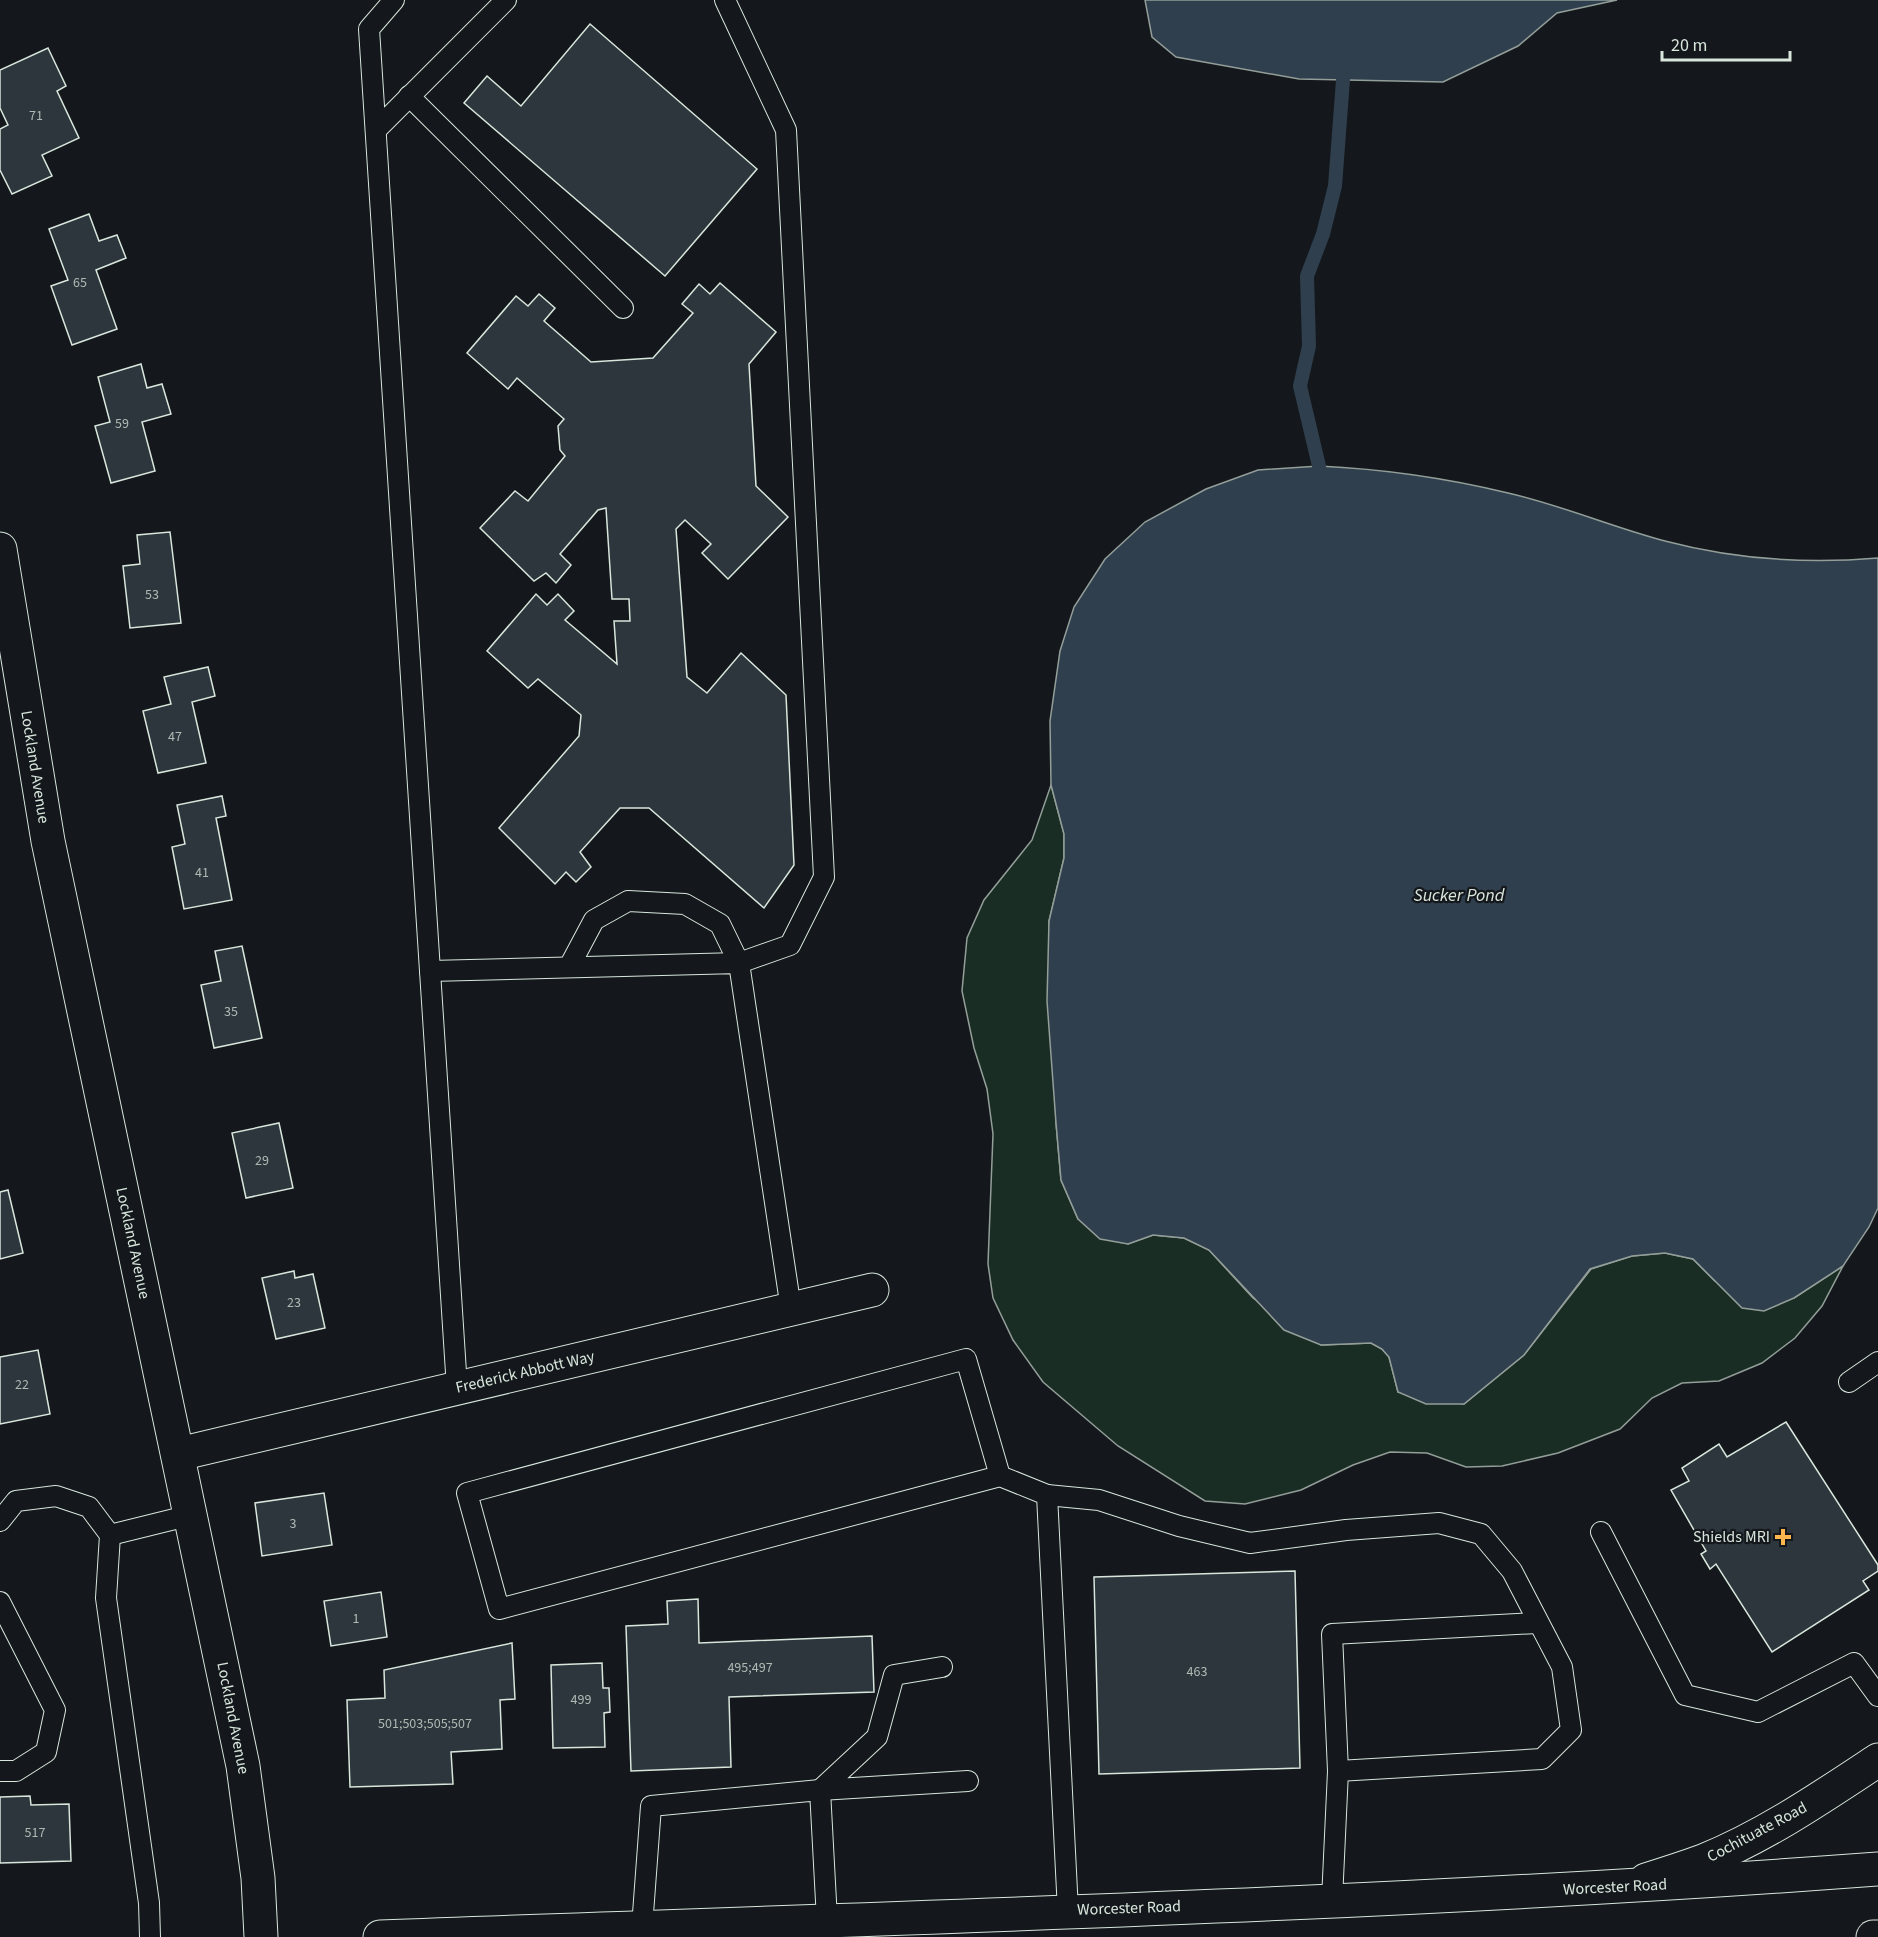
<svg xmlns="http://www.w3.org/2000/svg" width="1878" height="1937" font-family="'Source Sans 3',sans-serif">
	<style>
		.green { fill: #1a2d24; stroke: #939e99; stroke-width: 1.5 }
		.water { fill: #2f3f4d; stroke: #939e99; stroke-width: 1.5 }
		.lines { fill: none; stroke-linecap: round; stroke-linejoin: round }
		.stream { stroke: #2f3f4d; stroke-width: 14 }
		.building { fill: #2c363c; stroke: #d8e6dc; stroke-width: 1.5 }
		.lane-casing { stroke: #d8e6dc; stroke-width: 22 }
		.street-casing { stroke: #d8e6dc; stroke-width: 35 }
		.secondary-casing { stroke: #d8e6dc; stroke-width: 35 }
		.highway-casing { stroke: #d8e6dc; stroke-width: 35 }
		.lane { stroke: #14181c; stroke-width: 20 }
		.street { stroke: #14181c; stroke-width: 33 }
		.secondary { stroke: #14181c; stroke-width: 33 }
		.highway { stroke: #14181c; stroke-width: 33 }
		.poi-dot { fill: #ffb74d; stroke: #14181c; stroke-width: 2 }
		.labels { text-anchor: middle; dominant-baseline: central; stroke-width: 4.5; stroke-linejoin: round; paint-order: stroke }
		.number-label { font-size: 14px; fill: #adbab4 }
		.street-label { font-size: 16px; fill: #d8e6dc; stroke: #14181c }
		.poi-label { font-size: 16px; fill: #d8e6dc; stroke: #14181c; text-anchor: end }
		.water-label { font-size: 18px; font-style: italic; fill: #d8e6dc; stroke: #14181c }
	</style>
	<rect width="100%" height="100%" fill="#14181c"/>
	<path class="green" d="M 1051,785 L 1064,834 L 1064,858 L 1049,921 L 1056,1123 L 1061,1180 L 1078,1219 L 1128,1244 L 1153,1235 L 1184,1238 L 1209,1250 L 1253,1298 L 1321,1345 L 1371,1343 L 1382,1349 L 1389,1357 L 1398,1392 L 1464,1404 L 1524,1355 L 1591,1269 L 1632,1256 L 1665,1253 L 1693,1259 L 1715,1281 L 1794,1298 L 1843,1266 L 1822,1306 L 1795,1338 L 1762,1363 L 1719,1381 L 1682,1383 L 1652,1398 L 1620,1429 L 1558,1453 L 1502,1466 L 1466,1467 L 1427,1453 L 1390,1452 L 1353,1465 L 1301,1490 L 1245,1504 L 1205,1501 L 1118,1446 L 1043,1382 L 1013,1340 L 993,1298 L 988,1264 L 993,1134 L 987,1089 L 974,1048 L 962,991 L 967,938 L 984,900 L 1032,840 Z"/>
	<g class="water">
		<path d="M 1145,0 L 1617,0 L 1557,13 L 1518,46 L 1443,82 L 1299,79 L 1176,57 L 1152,37 Z"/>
		<path d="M 1319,466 C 1383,469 1446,478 1508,493 C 1561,505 1612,527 1665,541 C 1733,559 1808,564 1878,558 L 1878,1208 L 1869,1227 L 1843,1266 L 1794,1298 L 1764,1311 L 1742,1308 L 1693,1259 L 1665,1253 L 1632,1256 L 1590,1269 L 1524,1355 L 1464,1404 L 1426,1404 L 1398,1392 L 1389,1357 L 1382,1349 L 1371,1343 L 1321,1345 L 1284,1330 L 1209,1250 L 1184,1238 L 1153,1235 L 1128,1244 L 1100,1239 L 1078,1219 L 1061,1180 L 1056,1123 L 1047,1001 L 1049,921 L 1064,858 L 1064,834 L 1051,785 L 1050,721 L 1060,651 L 1074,607 L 1105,559 L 1145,522 L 1206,489 L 1258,470 Z"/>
	</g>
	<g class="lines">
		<path class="stream" d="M 1319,466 L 1300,386 L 1309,346 L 1307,276 L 1323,234 L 1335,186 L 1343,80"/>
	</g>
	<g class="building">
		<path d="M 590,24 L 757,169 L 665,276 L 464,103 L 487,76 L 521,106 Z"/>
		<path d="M 48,48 L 66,86 L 57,91 L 79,138 L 42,155 L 52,176 L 12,194 L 0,170 L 0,129 L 8,125 L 0,108 L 0,70 Z"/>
		<path d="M 89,214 L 99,241 L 117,235 L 126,258 L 96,270 L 117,329 L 72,345 L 51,286 L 68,280 L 49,229 Z"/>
		<path d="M 720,283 L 776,332 L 749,364 L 756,486 L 788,517 L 728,579 L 702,553 L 711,544 L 685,520 L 676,529 L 687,677 L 707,693 L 741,653 L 786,695 L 794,865 L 764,908 L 649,808 L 620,808 L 580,852 L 591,867 L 576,882 L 566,872 L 555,884 L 499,828 L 579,736 L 581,715 L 538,679 L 528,688 L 487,651 L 536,594 L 547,605 L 558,594 L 574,611 L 565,620 L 617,664 L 614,621 L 630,621 L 629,599 L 612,599 L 606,508 L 598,510 L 560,554 L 571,565 L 556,583 L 546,573 L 534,581 L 480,528 L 515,491 L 528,501 L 565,456 L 560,450 L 558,426 L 564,419 L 517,378 L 508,389 L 467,353 L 516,296 L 528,306 L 539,294 L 555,308 L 544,321 L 591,362 L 653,358 L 693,313 L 682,304 L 699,284 L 710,294 Z"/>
		<path d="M 141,364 L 147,388 L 162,384 L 171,414 L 142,422 L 155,471 L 111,483 L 95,426 L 110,422 L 98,377 Z"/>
		<path d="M 170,532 L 181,623 L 130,628 L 123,566 L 140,564 L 137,535 Z"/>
		<path d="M 208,667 L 215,696 L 192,702 L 206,763 L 158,773 L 143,711 L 171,704 L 164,677 Z"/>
		<path d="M 222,796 L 226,816 L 216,818 L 232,900 L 184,909 L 172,847 L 185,844 L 177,805 Z"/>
		<path d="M 242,946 L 262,1038 L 214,1048 L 201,985 L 221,981 L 215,951 Z"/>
		<path d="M 279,1123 L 293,1188 L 246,1198 L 232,1133 Z"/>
		<path d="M 8,1190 L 23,1253 L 0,1259 L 0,1192 Z"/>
		<path d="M 294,1271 L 295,1278 L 313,1274 L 325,1328 L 276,1339 L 262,1278 Z"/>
		<path d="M 38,1350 L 50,1414 L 0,1424 L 0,1357 Z"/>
		<path d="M 1786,1422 L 1878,1565 L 1878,1571 L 1863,1581 L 1869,1590 L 1772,1652 L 1716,1564 L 1710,1569 L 1701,1554 L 1706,1551 L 1671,1490 L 1689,1481 L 1682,1468 L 1719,1444 L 1727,1457 Z"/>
		<path d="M 324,1493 L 332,1545 L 262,1556 L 255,1503 Z"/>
		<path d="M 1295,1571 L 1300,1768 L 1099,1774 L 1094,1577 Z"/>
		<path d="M 381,1592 L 387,1637 L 331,1646 L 324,1601 Z"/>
		<path d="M 698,1599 L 699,1643 L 872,1636 L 874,1692 L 729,1697 L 731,1767 L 631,1771 L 626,1626 L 668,1624 L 667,1601 Z"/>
		<path d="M 512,1643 L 515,1699 L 500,1700 L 502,1749 L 451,1752 L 453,1784 L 350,1787 L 347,1700 L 385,1698 L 384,1670 Z"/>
		<path d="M 602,1663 L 603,1688 L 609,1688 L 610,1712 L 604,1713 L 605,1747 L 553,1748 L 551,1665 Z"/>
		<path d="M 30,1796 L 31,1805 L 69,1804 L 71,1861 L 0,1863 L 0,1797 Z"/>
	</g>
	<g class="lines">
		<defs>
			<g id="lane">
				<path d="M 394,0 L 369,29 L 457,1388"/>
				<path d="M 409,96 L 623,308"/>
				<path d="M 376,130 L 506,0"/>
				<path d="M 569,967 L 594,920 L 628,901 L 685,904 L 720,924 L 739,963 L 790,945 L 824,877 L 786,130 L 725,0"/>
				<path d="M 430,971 L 739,963 L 791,1309"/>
				<path d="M 1849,1382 L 1878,1362"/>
				<path d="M 1000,1476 L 966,1359 L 467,1493 L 499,1609 L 1000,1476 L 1047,1495 L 1068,1911"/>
				<path d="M 1047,1495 L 1099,1500 L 1179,1526 L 1250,1543 L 1346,1530 L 1439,1523 L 1481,1534 L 1512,1571 L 1562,1667 L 1571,1730 L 1542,1759 L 1338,1771 L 1332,1900"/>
				<path d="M 0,1521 L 16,1501 L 56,1496 L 89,1507 L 110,1535 L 106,1598 L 149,1903 L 150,1937"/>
				<path d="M 1601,1532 L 1685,1695 L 1758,1712 L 1854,1663 L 1878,1696"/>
				<path d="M 110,1535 L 191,1515"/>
				<path d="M 0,1602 L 55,1710 L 46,1752 L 16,1771 L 0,1771"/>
				<path d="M 942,1667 L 894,1675 L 877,1737 L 820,1790 L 968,1781"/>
				<path d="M 1338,1771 L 1332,1634 L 1537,1623"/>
				<path d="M 642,1927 L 651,1806 L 820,1790 L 827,1920"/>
			</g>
			<g id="street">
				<path d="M 0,549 L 48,841 L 243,1766 L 258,1878 L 261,1937"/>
				<path d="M 179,1454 L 872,1290"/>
			</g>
			<path id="secondary" d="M 1646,1880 C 1665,1874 1684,1868 1703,1861 C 1765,1836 1822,1797 1878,1760"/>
			<g id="highway">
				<path d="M 380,1937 C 879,1918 1380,1906 1878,1869"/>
				<path d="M 1873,1937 L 1878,1937"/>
			</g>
		</defs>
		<use href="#lane" class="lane-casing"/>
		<use href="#street" class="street-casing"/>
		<use href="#secondary" class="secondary-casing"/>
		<use href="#highway" class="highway-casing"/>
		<use href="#lane" class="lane"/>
		<use href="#street" class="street"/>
		<use href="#secondary" class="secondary"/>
		<use href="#highway" class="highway"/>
	</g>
	<path class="poi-dot" d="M1780 1528h6v6h6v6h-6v6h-6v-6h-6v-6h6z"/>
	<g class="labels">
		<g class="number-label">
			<text x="36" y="116">71</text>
			<text x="80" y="283">65</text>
			<text x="122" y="424">59</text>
			<text x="152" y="595">53</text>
			<text x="175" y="737">47</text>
			<text x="202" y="873">41</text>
			<text x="231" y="1012">35</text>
			<text x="262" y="1161">29</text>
			<text x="294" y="1303">23</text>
			<text x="22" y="1385">22</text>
			<text x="293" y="1524">3</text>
			<text x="356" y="1619">1</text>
			<text x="750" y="1668">495;497</text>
			<text x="1197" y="1672">463</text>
			<text x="581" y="1700">499</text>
			<text x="425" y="1724">501;503;505;507</text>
			<text x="35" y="1833">517</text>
		</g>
		<g class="street-label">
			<text transform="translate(35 767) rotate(81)">Lockland Avenue</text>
			<text transform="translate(133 1243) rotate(78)">Lockland Avenue</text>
			<text transform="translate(525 1372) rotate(-13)">Frederick Abbott Way</text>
			<text transform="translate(233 1718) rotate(79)">Lockland Avenue</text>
			<text transform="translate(1757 1832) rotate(-28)">Cochituate Road</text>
			<text transform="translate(1615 1887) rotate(-3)">Worcester Road</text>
			<text transform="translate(1129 1908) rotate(-2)">Worcester Road</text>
		</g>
		<g class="poi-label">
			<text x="1770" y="1537">Shields MRI</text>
		</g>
		<g class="water-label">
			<text x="1459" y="895">Sucker Pond</text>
		</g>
	</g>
	<path d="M1662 51v9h128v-9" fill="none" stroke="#d8e6dc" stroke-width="3"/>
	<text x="1671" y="51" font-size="18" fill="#d8e6dc" stroke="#14181c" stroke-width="4.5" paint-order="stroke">20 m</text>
</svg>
